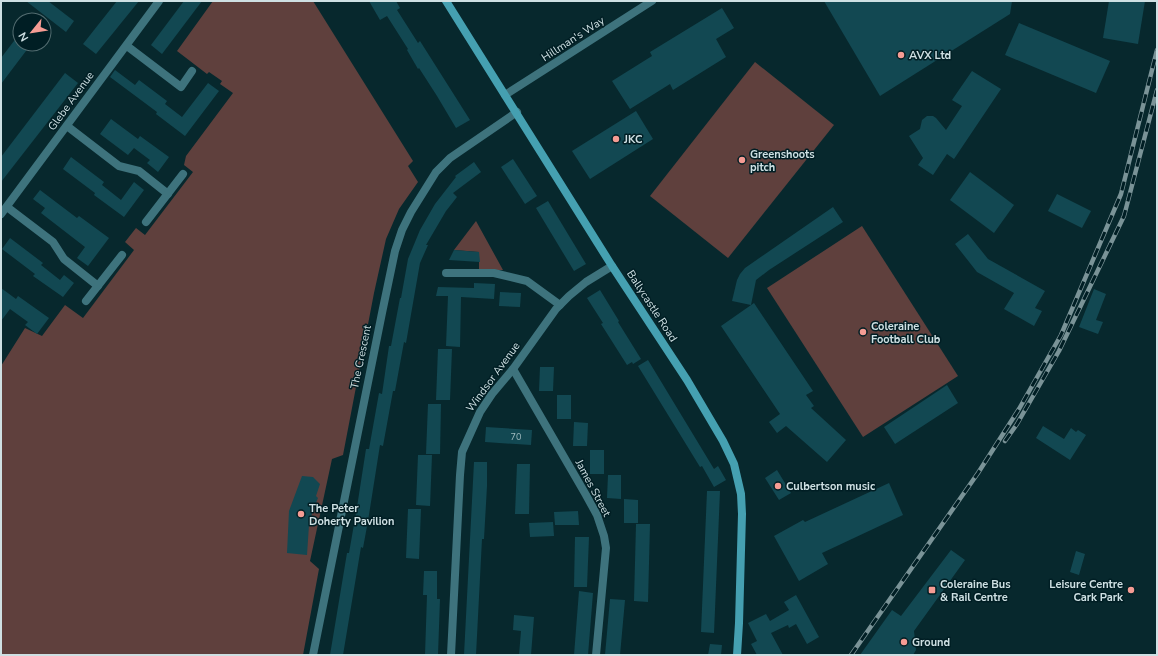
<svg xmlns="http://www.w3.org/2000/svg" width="1158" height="656" font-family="'Nunito Sans',sans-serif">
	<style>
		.green { fill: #5f403d }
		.building { fill: #124852 }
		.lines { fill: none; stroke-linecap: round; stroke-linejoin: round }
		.street { stroke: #3e737d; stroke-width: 8 }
		.secondary { stroke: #45a0b1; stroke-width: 8 }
		.rail-casing { stroke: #7a9397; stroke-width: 4.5 }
		.rail { stroke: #001e24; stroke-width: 3; stroke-dasharray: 9; stroke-linecap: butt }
		.poi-dot { fill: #f59c94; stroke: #001e24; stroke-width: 1.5 }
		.labels { text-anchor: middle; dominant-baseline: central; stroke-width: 3; stroke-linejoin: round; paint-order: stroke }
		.number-label { font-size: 9px; fill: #9fbabf }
		.street-label { font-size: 11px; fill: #cee0e3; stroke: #001e24 }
		.poi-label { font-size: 11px; font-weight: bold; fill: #cee0e3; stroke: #001e24; text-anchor: start }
	</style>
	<rect width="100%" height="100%" fill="#07282d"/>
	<g class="green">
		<path d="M 213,1 L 313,1 L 413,161 L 408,166 L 418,182 L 399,209 L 386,239 L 374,293 L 343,455 L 332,459 L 310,561 L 319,569 L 303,655 L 1,655 L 1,417 L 2,411 L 1,366 L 25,328 L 42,336 L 65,305 L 83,318 L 134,250 L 125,242 L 136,228 L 145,235 L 193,172 L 184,165 L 186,156 L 233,93 L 220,84 L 222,81 L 209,72 L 207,74 L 177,51 Z"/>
		<path d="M 755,62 L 834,125 L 728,258 L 650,196 Z"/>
		<path d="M 476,221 L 503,270 L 479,270 L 479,252 L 454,250 Z"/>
		<path d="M 862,226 L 958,376 L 863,437 L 767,288 Z"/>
	</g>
	<g class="building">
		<path d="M 26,1 L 48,1 L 74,21 L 66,32 Z"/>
		<path d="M 117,1 L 139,1 L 96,54 L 83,44 Z"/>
		<path d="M 184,1 L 202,1 L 162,54 L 151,45 Z"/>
		<path d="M 369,1 L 396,1 L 400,8 L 397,10 L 418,43 L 420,41 L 470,120 L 456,128 L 437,96 L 419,68 L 418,69 L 407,50 L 408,49 L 387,16 L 380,20 Z"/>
		<path d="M 824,1 L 1012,1 L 1010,14 L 880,96 Z"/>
		<path d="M 1109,1 L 1145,1 L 1138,44 L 1103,38 Z"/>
		<path d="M 722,8 L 734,28 L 716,39 L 726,57 L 673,90 L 670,84 L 630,109 L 612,81 L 652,56 L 650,52 Z"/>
		<path d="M 1019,23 L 1110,61 L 1096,93 L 1005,55 Z"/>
		<path d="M 17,37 L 20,40 L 20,44 L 26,44 L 29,47 L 1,84 L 1,58 Z"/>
		<path d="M 115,70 L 135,85 L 139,80 L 167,101 L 165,104 L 182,117 L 208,83 L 219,91 L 185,136 L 156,114 L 157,112 L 110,77 Z"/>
		<path d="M 972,71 L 1001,89 L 954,159 L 947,154 L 933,175 L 918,165 L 923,158 L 909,136 L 920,129 L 922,120 L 927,116 L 933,116 L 936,118 L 946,130 L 962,106 L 952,100 Z"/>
		<path d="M 65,73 L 78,83 L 1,182 L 1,157 Z"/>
		<path d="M 636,111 L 653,139 L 590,179 L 572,151 Z"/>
		<path d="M 111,119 L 138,139 L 140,136 L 169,157 L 158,172 L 147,163 L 150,160 L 134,148 L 128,155 L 100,134 Z"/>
		<path d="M 71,157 L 104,182 L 102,185 L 121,200 L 134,182 L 144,190 L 124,217 L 94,195 L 95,193 L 63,169 Z"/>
		<path d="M 513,159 L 537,196 L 525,204 L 501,167 Z"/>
		<path d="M 474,162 L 481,172 L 453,193 L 457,197 L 446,211 L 426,245 L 428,245 L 420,263 L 406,343 L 404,342 L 395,391 L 393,391 L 383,446 L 380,445 L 368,521 L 363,548 L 361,547 L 343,655 L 330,655 L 347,553 L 349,553 L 357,507 L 366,449 L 369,449 L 379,393 L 382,394 L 389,346 L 391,346 L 400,298 L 401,298 L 408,259 L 420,230 L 435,204 L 456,177 L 455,176 Z"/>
		<path d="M 970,172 L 1014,205 L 994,233 L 950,200 Z"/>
		<path d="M 40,190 L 77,218 L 79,216 L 109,238 L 88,266 L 77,258 L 85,247 L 41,213 L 45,208 L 33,199 Z"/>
		<path d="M 1057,194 L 1091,211 L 1082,228 L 1048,211 Z"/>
		<path d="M 548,201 L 586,264 L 574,271 L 536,208 Z"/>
		<path d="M 833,207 L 843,222 L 769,270 L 756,280 L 751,305 L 732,301 L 737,280 L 740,274 L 745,268 Z"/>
		<path d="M 968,234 L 988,259 L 1045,291 L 1035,308 L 1042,311 L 1034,326 L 1004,309 L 1014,293 L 977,272 L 955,244 Z"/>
		<path d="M 10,238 L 43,263 L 41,265 L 60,280 L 64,275 L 74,283 L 63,297 L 33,276 L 35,274 L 2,249 Z"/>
		<path d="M 454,250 L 479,252 L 480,262 L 449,260 Z"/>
		<path d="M 474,283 L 495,284 L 494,299 L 461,297 L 460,347 L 446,346 L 448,296 L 436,296 L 438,287 L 474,288 Z"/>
		<path d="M 1,288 L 16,299 L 18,296 L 49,318 L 37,334 L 25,325 L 28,322 L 10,309 L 1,321 Z"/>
		<path d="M 1094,289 L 1106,294 L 1096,320 L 1103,322 L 1098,334 L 1079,327 Z"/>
		<path d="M 600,290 L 619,321 L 618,322 L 641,359 L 633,364 L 632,362 L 627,365 L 601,324 L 603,323 L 587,298 Z"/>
		<path d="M 500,292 L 521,293 L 520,307 L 499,306 Z"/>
		<path d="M 754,303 L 813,391 L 806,395 L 814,406 L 811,408 L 846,440 L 827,462 L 786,426 L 777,433 L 769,422 L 780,414 L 721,326 Z"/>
		<path d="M 438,349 L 452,349 L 450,400 L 436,400 Z"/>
		<path d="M 648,360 L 714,469 L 718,466 L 726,480 L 714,487 L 702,466 L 700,467 L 638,366 Z"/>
		<path d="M 540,367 L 554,367 L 553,391 L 539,391 Z"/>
		<path d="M 947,385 L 958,403 L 895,444 L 884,427 Z"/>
		<rect x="557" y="395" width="14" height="24"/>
		<path d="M 428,404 L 441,404 L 440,454 L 426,454 Z"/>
		<path d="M 574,422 L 588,423 L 587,446 L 573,446 Z"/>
		<path d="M 1043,426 L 1064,439 L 1071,428 L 1076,432 L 1078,430 L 1086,435 L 1070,460 L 1036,438 Z"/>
		<path d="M 486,427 L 532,430 L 531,445 L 485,442 Z"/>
		<rect x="590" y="450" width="14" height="24"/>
		<path d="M 418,455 L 432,455 L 430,506 L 416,505 Z"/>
		<path d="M 474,462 L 487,462 L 487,486 L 484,539 L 482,539 L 476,655 L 464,655 Z"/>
		<path d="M 517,464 L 530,464 L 529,514 L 515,514 Z"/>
		<path d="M 777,470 L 791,493 L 779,500 L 765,478 Z"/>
		<path d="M 608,475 L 621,475 L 621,499 L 607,498 Z"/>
		<path d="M 302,476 L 313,477 L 320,484 L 316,496 L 318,498 L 313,510 L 309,525 L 307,555 L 287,553 L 289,511 Z"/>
		<path d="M 889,483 L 903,515 L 822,553 L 828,564 L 799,581 L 774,536 L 803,520 L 805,522 Z"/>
		<path d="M 707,491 L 720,491 L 714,633 L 701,632 Z"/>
		<path d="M 624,499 L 638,500 L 638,523 L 624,523 Z"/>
		<path d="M 408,509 L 421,509 L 419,559 L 406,558 Z"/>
		<path d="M 578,511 L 579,525 L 555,525 L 554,512 Z"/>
		<path d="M 553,522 L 554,536 L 530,537 L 529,523 Z"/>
		<path d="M 636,524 L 650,524 L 648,602 L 634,601 Z"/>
		<path d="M 575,537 L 589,537 L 587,587 L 574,587 Z"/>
		<path d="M 951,550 L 965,560 L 914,631 L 916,650 L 913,655 L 860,655 L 892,610 L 901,616 Z"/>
		<path d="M 1076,551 L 1085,554 L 1079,575 L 1070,572 Z"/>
		<path d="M 424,571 L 437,571 L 437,599 L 440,599 L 438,655 L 425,655 L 427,595 L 423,595 Z"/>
		<path d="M 579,591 L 593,593 L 588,655 L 574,655 Z"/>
		<path d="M 796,595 L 819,637 L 807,644 L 796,624 L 789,628 L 788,625 L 771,633 L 783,655 L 757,655 L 751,644 L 757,641 L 748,623 L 766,614 L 770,621 L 789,610 L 784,602 Z"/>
		<path d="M 610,599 L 625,600 L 620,655 L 605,655 Z"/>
		<path d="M 514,615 L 534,617 L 531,655 L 519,655 L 521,631 L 513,630 Z"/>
		<path d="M 710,644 L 722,645 L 721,655 L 708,655 Z"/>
	</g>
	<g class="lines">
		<g class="street">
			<path d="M 127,46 L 181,87 L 192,71"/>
			<path d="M 505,95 L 652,1"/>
			<path d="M 67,126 L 119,166 L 139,171 L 168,194"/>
			<path d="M 7,207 L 53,242 L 64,259 L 98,286"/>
			<path d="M 1,214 L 159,1"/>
			<path d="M 146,222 L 183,174"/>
			<path d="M 446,273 L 494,273 L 527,281 L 560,305"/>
			<path d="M 86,301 L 122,255"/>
			<path d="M 513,369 L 586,495 L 597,515 L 604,536 L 606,548 L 596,655"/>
			<path d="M 313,655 L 382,313 L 395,251 L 402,230 L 411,212 L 436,172 L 450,158 L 466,147 L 517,112"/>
			<path d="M 451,655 L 460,475 L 462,452 L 480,412 L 492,394 L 513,369 L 556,309 L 569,296 L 586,282 L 612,266"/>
		</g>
		<path class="secondary" d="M 446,1 L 612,266 L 687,380 L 723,441 L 734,464 L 741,494 L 742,514 L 739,623 L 737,655"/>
		<defs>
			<g id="rail">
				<path d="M 1005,441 L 1017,424 L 1059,351 L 1124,216 L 1157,90"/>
				<path d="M 851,655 L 978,473 L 1019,409 L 1061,335 L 1121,194 L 1157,50"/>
			</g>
		</defs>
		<use href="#rail" class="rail-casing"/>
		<use href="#rail" class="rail"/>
	</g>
	<g class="poi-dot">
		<circle cx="901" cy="55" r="4"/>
		<circle cx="616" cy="139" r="4"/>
		<circle cx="742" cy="160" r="4"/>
		<circle cx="863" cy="332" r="4"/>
		<circle cx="778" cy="486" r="4"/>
		<circle cx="301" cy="514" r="4"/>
		<rect x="928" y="586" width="8" height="8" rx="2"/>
		<circle cx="1131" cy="590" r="4"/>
		<circle cx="904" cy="642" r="4"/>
	</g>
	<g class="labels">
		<g class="number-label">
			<text x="516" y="437">70</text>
		</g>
		<g class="street-label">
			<text transform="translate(573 39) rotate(-33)">Hillman's Way</text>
			<text transform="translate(71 101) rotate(-54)">Glebe Avenue</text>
			<text transform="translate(652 306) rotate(57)">Ballycastle Road</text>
			<text transform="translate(361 357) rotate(-78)">The Crescent</text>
			<text transform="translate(493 377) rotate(-54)">Windsor Avenue</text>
			<text transform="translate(593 488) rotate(62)">James Street</text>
		</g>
		<g class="poi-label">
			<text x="909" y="55">AVX Ltd</text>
			<text x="624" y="139">JKC</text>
			<text x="750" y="154">Greenshoots<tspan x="750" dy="13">pitch</tspan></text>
			<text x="871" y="326">Coleraine<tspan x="871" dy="13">Football Club</tspan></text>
			<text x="786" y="486">Culbertson music</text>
			<text x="309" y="508">The Peter<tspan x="309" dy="13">Doherty Pavilion</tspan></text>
			<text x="940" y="584">Coleraine Bus<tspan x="940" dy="13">&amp; Rail Centre</tspan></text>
			<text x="1123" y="584" text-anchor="end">Leisure Centre<tspan x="1123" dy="13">Cark Park</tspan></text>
			<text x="912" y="642">Ground</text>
		</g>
	</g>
	<rect width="1158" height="656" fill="none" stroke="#cee0e3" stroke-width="4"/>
	<g transform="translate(32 32) rotate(240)"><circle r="19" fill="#001e24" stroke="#526c70"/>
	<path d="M0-3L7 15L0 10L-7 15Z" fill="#f59c94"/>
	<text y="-6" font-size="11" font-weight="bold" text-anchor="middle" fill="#cee0e3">N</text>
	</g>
</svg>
